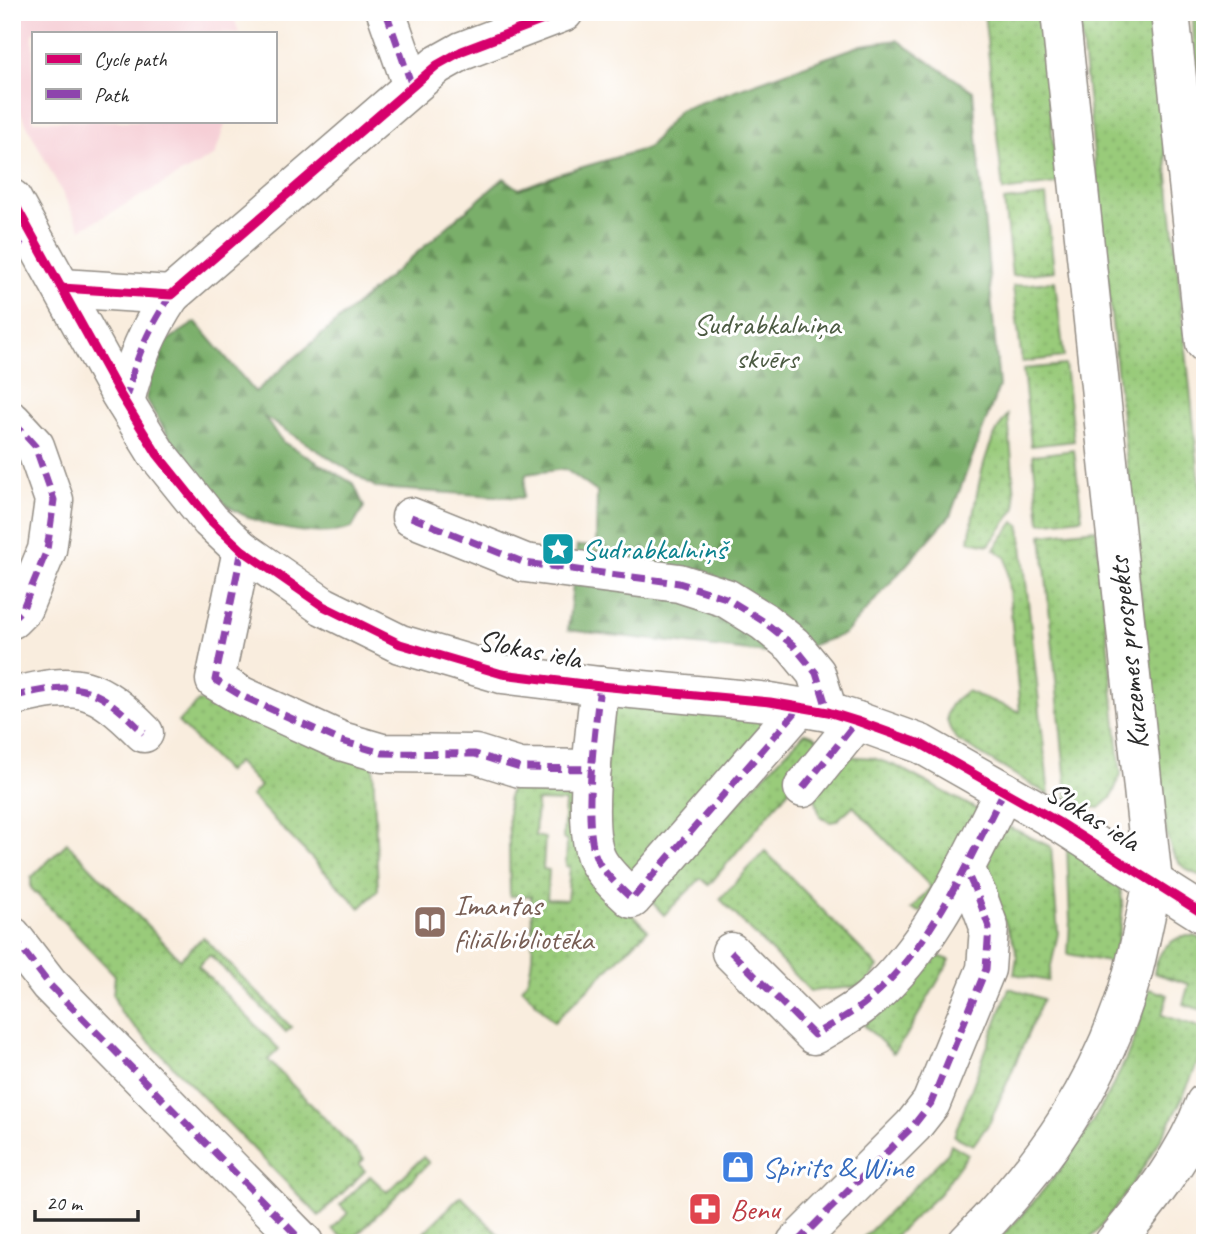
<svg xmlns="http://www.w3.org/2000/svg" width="1217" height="1255" font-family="Caveat,sans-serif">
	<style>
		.built { fill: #f6cfd6 }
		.grass { fill: url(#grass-dots); stroke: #627b52; stroke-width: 2; fill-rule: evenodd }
		.forest { fill: url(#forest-firs); stroke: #526d4a; stroke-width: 2 }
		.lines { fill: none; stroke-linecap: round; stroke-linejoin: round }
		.minor-casing { stroke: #928c84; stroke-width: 41 }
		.major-casing { stroke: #928c84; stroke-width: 41 }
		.minor { stroke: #fff; stroke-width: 38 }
		.major { stroke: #fff; stroke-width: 38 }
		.quiet { stroke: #8e44ad; stroke-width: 7; stroke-dasharray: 14 7; stroke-linecap: butt }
		.cycleway-casing { stroke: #fff; stroke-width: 13 }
		.cycleway { stroke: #d6006c; stroke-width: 9 }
		.labels { text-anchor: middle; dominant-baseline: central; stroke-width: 6; stroke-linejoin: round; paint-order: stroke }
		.park-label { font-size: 30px; fill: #4c5b43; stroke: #fff }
		.culture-label { font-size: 30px; fill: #0d838f; stroke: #fff; text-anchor: start }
		.street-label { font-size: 30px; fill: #2b2b2b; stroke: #fff }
		.education-label { font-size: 30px; fill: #785e54; stroke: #fff; text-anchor: start }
		.shop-label { font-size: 30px; fill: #366cbe; stroke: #fff; text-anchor: start }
		.health-label { font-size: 30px; fill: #be3a42; stroke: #fff; text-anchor: start }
	</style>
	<defs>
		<pattern id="grass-dots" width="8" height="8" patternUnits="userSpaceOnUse" patternTransform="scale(1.75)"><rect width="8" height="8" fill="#99cb7a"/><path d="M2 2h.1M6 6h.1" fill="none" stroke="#84ae6a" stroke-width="1.8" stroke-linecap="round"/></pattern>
		<pattern id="forest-firs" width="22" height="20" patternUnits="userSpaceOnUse" patternTransform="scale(1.75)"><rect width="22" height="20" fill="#7aaf6a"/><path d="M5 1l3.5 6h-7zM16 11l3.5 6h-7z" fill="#648f57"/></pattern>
	</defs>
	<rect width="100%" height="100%" fill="#fff"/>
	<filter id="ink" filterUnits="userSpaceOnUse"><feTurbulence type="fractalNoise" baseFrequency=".0143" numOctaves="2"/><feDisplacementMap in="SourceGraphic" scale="14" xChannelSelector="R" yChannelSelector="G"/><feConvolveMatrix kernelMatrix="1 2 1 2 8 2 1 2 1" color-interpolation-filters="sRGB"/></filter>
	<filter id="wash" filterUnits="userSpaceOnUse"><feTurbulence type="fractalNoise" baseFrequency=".00686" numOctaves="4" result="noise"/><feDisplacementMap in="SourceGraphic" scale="28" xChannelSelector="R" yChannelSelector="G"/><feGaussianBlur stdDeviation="1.57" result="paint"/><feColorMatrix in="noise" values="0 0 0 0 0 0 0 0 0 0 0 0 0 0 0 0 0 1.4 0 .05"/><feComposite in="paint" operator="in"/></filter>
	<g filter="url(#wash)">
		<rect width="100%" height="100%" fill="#f9edde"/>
		<path class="built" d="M 12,12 L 232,12 L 239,33 L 33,33 L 33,121 L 226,121 L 215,155 L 81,229 L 12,96 Z"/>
		<g class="grass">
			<path d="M 984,12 L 1041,12 L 1057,184 L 1003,191 Z"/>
			<path d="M 1079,12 L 1151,12 L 1205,533 L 1205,876 C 1180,873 1170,854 1166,831 Z"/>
			<path d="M 1193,12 L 1202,12 L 1205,42 L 1205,173 L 1195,85 Z"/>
			<path d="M 1046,196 L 1054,271 L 1012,276 L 1004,201 Z"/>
			<path d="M 1055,281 L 1064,357 L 1022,362 L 1013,286 Z"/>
			<path d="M 1065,365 L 1074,441 L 1031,446 L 1023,369 Z"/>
			<path d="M 1008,415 L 1016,508 L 989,545 L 969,541 C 975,503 982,444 1008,415 Z"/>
			<path d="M 1074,450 L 1082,518 L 1040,523 L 1033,455 Z"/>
			<path d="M 1014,522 L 1020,526 L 1049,795 L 957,740 C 941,719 944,705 967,691 L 1020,712 L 1006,558 L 994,549 Z"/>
			<path d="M 1096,529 L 1121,774 L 1111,798 L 1100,808 L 1068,805 L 1042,535 Z"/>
			<path d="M 199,701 L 221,701 L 373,762 L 378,890 L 360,908 L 251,796 L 260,786 L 237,762 L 227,772 L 178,722 Z"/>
			<path d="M 614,703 L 773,717 L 633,873 L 622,871 L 600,810 Z"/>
			<path d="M 805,733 L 812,735 L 825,744 L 820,753 L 709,885 L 701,878 L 664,915 L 647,897 Z"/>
			<path d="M 845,756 L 873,758 L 896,766 L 978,810 L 921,912 L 911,909 L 931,887 L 853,806 L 836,821 L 830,822 L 820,816 L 815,798 Z"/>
			<path d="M 578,781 L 617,900 L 648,930 L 554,1022 L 522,988 C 538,970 531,921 531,896 L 510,896 L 508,798 L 511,788 L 516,782 ZM 537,801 L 565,802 L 563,839 L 567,840 L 566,866 L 570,867 L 567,900 L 547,899 L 549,870 L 543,869 L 545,838 L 535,836 Z"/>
			<path d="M 1001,823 L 1051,847 L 1058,933 L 1048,981 L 1014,974 L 1017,957 L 1015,946 L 988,881 L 985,860 Z"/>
			<path d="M 67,843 L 180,959 L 203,937 L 291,1027 L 286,1032 L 210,955 L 198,966 L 279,1049 L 268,1060 L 364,1159 L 359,1164 L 365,1171 L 319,1216 L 121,1013 L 113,995 L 115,975 L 31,888 L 31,878 Z"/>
			<path d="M 1067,846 C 1078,853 1111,872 1116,881 C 1130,903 1117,939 1113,963 L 1068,954 L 1070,921 Z"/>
			<path d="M 765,851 L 878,967 L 866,986 L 810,991 L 720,899 Z"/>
			<path d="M 1183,936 L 1194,936 L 1205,940 L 1205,1011 L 1183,1004 L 1189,984 L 1154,973 C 1157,954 1165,943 1183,936 Z"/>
			<path d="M 930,953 L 950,960 L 905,1038 L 893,1053 L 864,1025 Z"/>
			<path d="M 1009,988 L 1043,999 L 990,1122 L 973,1145 L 954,1136 Z"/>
			<path d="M 1149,989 L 1168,995 L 1162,1015 L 1205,1029 C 1205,1048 1196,1067 1188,1085 C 1163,1143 1128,1194 1087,1243 L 995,1243 C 1051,1188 1098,1123 1130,1050 C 1138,1030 1143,1009 1149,989 Z"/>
			<path d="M 951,1144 L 968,1154 L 939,1194 L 888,1243 L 858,1243 L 948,1153 Z"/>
			<path d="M 423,1157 L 429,1163 L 356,1236 C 345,1237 340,1237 332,1229 L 348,1213 L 340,1205 L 370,1176 L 387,1192 Z"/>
			<path d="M 461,1196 L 500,1236 L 492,1243 L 413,1243 Z"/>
		</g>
		<path class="forest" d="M 897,40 L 973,91 L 999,386 L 950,516 L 845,634 L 783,655 L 568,630 L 577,546 L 596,546 L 597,492 L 565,469 L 526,474 L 523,498 L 377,488 L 263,416 L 283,442 L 354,484 L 364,507 L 352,528 C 312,540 246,526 215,495 C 187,467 165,433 146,398 L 157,347 L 196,322 L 255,392 L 504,178 L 519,189 L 559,174 L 648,148 L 679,110 L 862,45 Z"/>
	</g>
	<g filter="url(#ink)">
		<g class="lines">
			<defs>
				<g id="minor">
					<path d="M 386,12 L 412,86"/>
					<path d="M 12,199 L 120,394 L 157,454 L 210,520 L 242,550 L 323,606 L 400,644 L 502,674 L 600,686 L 770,702 L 828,712 L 857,721 L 921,744 L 1060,823 L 1205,915"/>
					<path d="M 62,288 L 171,295 L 437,65 L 462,51 L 564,12"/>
					<path d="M 125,402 C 135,360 147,331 171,295"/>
					<path d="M 12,421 L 35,446 L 54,500 L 47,550 L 23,608 L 12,619"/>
					<path d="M 411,517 L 525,563 L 679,583 L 726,598 L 763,621 L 793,645 L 816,673 L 828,712"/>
					<path d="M 242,550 L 215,680 L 242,696 L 341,741 L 382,753 L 475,754 L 520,768 L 592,769"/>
					<path d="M 600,686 C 596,723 580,833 599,863 C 607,876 620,888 632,899 L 800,707"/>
					<path d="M 12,697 C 79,680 95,684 144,733"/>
					<path d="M 803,788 L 857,721"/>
					<path d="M 12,936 L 49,984 L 304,1243"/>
					<path d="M 731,952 L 814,1035 C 833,1023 856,1012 872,997 C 934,942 967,863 1004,791"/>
					<path d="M 796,1243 L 913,1126 L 931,1103 L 986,969 L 989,927 L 978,897 L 965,868"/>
				</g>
				<g id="major">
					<path d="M 1170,12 L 1205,343"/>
					<path d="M 967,1243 C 1044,1166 1102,1082 1132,976 C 1140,945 1146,913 1153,882 L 1060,12"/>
					<path d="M 1114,1243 C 1149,1202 1186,1155 1205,1103"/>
				</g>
			</defs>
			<use href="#minor" class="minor-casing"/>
			<use href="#major" class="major-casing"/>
			<use href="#minor" class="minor"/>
			<use href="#major" class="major"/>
			<g class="quiet">
				<path d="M 386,12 L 412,86"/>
				<path d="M 12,251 L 31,233"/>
				<path d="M 125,402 C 135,360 147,331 171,295"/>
				<path d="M 12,421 L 35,446 L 54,500 L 47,550 L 23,608 L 12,619"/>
				<path d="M 411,517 L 525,563 L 679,583 L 726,598 L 763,621 L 793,645 L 816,673 L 828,712"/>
				<path d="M 242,550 L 215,680 L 242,696 L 341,741 L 382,753 L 475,754 L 520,768 L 592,769"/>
				<path d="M 600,686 C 596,723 580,833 599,863 C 607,876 620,888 632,899 L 800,707"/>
				<path d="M 12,697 C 79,680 95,684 144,733"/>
				<path d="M 803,788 L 857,721"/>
				<path d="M 12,936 L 49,984 L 304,1243"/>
				<path d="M 731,952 L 814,1035 C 833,1023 856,1012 872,997 C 934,942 967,863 1004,791"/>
				<path d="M 796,1243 L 913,1126 L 931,1103 L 986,969 L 989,927 L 978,897 L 965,868"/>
			</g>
			<defs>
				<g id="cycleway">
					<path d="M 12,199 L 120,394 L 157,454 L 210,520 L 242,550 L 323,606 L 400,644 L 502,674 L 600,686 L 770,702 L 828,712 L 857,721 L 921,744 L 1060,823 L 1205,915"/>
					<path d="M 62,288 L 171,295 L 437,65 L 462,51 L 564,12"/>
				</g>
			</defs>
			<use href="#cycleway" class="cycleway-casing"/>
			<use href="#cycleway" class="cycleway"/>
		</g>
	</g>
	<defs>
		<symbol id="sight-square" viewBox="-11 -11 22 22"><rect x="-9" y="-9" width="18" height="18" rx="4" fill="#0f9aa8" stroke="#fff"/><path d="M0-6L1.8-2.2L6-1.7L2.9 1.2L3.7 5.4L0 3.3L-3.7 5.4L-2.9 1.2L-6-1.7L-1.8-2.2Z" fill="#fff"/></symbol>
		<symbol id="library-square" viewBox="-11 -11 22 22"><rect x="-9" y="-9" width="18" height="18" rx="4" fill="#8d6e63" stroke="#fff"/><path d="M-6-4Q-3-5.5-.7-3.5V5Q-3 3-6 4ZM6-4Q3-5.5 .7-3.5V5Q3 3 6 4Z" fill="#fff"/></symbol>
		<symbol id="shop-square" viewBox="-11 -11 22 22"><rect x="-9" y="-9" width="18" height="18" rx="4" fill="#3f7fe0" stroke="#fff"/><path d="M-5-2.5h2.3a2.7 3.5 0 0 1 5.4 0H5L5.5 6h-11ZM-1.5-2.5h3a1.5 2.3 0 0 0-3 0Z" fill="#fff"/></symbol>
		<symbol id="pharmacy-square" viewBox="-11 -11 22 22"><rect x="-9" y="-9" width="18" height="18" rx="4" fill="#e0444e" stroke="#fff"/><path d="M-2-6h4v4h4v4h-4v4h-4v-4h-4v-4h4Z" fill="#fff"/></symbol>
	</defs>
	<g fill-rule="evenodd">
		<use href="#sight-square" x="539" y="530" width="38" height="38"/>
		<use href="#library-square" x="411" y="903" width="38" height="38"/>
		<use href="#shop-square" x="719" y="1148" width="38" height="38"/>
		<use href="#pharmacy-square" x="686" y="1190" width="38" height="38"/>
	</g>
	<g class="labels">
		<g class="park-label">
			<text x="767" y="324">Sudrabkalniņa<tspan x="767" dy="34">skvērs</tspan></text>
		</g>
		<g class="culture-label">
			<text x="582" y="549">Sudrabkalniņš</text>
		</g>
		<g class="street-label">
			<text transform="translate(530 649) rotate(11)">Slokas iela</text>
			<text transform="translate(1128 653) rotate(-96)">Kurzemes prospekts</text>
			<text transform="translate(1093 816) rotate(32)">Slokas iela</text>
		</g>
		<g class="education-label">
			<text x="454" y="905">Imantas<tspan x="454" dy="34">filiālbibliotēka</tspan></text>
		</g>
		<g class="shop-label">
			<text x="762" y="1167">Spirits &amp; Wine</text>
		</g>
		<g class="health-label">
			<text x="730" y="1209">Benu</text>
		</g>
	</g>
	<rect width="1217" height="1255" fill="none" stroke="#fff" stroke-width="42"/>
	<rect x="32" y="32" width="245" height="91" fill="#ffffff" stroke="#aaaaaa" stroke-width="2"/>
	<rect x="46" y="54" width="35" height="10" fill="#d6006c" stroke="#aaaaaa" stroke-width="2"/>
	<text x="94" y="66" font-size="21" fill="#2b2b2b">Cycle path</text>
	<rect x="46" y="89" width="35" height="10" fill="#8e44ad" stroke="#aaaaaa" stroke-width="2"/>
	<text x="94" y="102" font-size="21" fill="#2b2b2b">Path</text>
	<path d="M35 1210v10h103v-10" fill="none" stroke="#2b2b2b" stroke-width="3.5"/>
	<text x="46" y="1210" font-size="21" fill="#2b2b2b" stroke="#ffffff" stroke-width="5" paint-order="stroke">20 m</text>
</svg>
